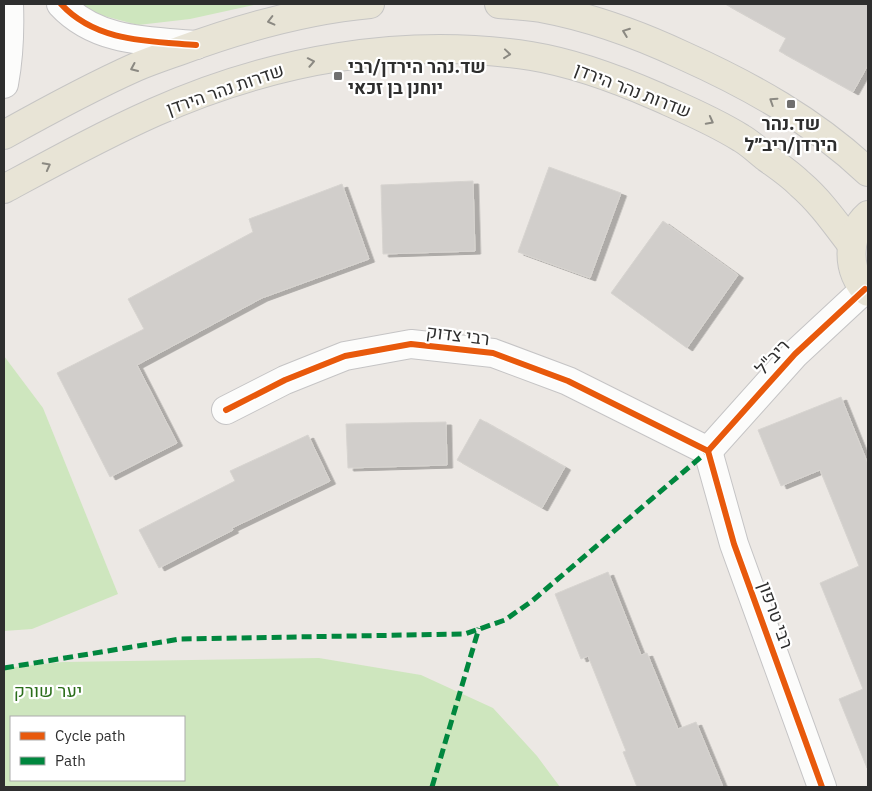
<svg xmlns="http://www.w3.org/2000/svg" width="872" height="791" font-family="'IBM Plex Sans',Heebo,sans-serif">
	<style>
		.green { fill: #cee6be; fill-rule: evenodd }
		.building { fill: #d1cecb; stroke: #d7d4d0; filter: url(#shadow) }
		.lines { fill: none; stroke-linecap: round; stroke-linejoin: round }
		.minor-casing { stroke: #c5c4c5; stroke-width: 30 }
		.major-casing { stroke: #c6c5c4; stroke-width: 30 }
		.minor { stroke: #fcfcfb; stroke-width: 28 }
		.major { stroke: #e8e4d6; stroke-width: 28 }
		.quiet { stroke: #00873e; stroke-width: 5; stroke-dasharray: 10 5; stroke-linecap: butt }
		.cycleway-casing { stroke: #fff; stroke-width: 9 }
		.cycleway { stroke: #e8590c; stroke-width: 6 }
		.oneway { stroke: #8b8982 }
		.poi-dot { fill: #706f6e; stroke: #fff; stroke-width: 2 }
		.labels { text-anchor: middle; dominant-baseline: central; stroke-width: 4.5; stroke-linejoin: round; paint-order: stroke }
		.poi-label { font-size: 18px; font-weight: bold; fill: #2e2e2e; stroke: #fff; text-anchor: start }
		.street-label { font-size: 18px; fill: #2e2e2e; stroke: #fff }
		.park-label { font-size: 18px; fill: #2c6e1b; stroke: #fff }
	</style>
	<defs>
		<filter id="shadow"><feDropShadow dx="5.5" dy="3" stdDeviation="0" flood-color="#0004"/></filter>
	</defs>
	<rect width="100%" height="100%" fill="#ece8e4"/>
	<g class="green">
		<path d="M 81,4 L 258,4 L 190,19 L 138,25 L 89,12 Z"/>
		<path d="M 4,356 L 43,408 L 118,594 L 32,629 L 4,631 Z"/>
		<path d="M 319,658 L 421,675 L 493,708 L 537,756 L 560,787 L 4,787 L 4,668 L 63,662 ZM 184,717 L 184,780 L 11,780 L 11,717 Z"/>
	</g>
	<g class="building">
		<path d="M 725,4 L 868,4 L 868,65 L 853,92 L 779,51 L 786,38 Z"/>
		<path d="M 549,167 L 621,193 L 590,278 L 518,252 Z"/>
		<path d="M 473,181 L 475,251 L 383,254 L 381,185 Z"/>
		<path d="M 342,184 L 369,259 L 262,298 L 137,365 L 177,443 L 110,477 L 57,373 L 144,329 L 128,299 L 253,232 L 249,219 Z"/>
		<path d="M 663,221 L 738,275 L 687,348 L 611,293 Z"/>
		<path d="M 841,397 L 868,464 L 867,768 L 839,699 L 863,689 L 820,583 L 859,566 L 820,470 L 781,486 L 758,430 Z"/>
		<path d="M 480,419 L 565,467 L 542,508 L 457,460 Z"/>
		<path d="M 446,422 L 447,465 L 348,468 L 346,424 Z"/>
		<path d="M 308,435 L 330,481 L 232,528 L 233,530 L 159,568 L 139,530 L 235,481 L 230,471 Z"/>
		<path d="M 608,572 L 641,655 L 647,653 L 678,729 L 696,722 L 723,787 L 637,787 L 623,752 L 626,751 L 588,656 L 581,659 L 555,594 Z"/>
	</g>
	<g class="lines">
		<defs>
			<g id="minor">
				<path d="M 61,4 C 96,42 148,41 196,45"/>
				<path d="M 4,84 C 9,57 10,31 9,4"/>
				<path d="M 226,410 L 285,380 L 345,356 L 411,344 L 493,353 L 568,381 L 708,451"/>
				<path d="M 708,451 L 734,544 L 822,787"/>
				<path d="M 708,451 L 795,354 L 865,289"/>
			</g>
			<g id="major">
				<path d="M 499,4 C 513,5 527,6 541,8 C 590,17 637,34 682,55 C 749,85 814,121 868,172"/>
				<path d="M 4,135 C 47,111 91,87 136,67 C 150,61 165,56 179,51 C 241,28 304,10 370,4"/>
				<path d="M 4,189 C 54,162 103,135 155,112 C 272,60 404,36 531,56 C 574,63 617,79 656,96 C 685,109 714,121 741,138 C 750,143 758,151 767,158 C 778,166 790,174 800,184 C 820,201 836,224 852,245"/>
				<path d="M 868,215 C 846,234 846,274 868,292"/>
			</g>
		</defs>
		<use href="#minor" class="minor-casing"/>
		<use href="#major" class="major-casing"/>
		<use href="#minor" class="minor"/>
		<use href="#major" class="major"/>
		<g class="quiet">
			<path d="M 4,668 L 180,639 L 465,634 L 505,620 L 532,601 L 708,451"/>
			<path d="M 432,787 L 479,628"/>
		</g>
		<defs>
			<g id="cycleway">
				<path d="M 61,4 C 96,42 148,41 196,45"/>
				<path d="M 226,410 L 285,380 L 345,356 L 411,344 L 493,353 L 568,381 L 708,451"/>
				<path d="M 708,451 L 734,544 L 822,787"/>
				<path d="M 708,451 L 795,354 L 865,289"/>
			</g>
		</defs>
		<use href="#cycleway" class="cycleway-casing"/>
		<use href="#cycleway" class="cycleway"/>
	</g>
	<defs><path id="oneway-chevron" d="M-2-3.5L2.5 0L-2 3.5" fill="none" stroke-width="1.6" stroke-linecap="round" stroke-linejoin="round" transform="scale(1.25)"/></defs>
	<g class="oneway">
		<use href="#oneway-chevron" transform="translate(271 21) rotate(166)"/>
		<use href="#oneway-chevron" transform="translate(626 32) rotate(-159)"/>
		<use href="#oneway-chevron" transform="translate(507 54) rotate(6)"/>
		<use href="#oneway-chevron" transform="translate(311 62) rotate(-11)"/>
		<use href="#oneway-chevron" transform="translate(134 68) rotate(156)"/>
		<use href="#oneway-chevron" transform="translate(773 101) rotate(-147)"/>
		<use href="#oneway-chevron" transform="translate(710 121) rotate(28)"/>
		<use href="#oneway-chevron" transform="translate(47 166) rotate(-28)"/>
	</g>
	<g class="poi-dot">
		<rect x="333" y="71" width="10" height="10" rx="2.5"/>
		<rect x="786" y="99" width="10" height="10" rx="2.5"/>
	</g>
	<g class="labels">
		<g class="poi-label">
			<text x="348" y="66">שד.נהר הירדן/רבי<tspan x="348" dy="21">יוחנן בן זכאי</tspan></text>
			<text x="791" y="123" text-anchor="middle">שד.נהר<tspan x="791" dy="21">הירדן/ריב״ל</tspan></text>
		</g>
		<g class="street-label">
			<text transform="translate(225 89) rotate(-19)">שדרות נהר הירדן</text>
			<text transform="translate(633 90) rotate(21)">שדרות נהר הירדן</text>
			<text transform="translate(458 335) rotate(7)">רבי צדוק</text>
			<text transform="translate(772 357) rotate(-47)">ריב"ל</text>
			<text transform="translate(776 615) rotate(70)">רבי טרפון</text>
		</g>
		<g class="park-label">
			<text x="48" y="690">יער שורק</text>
		</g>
	</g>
	<rect width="872" height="791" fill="none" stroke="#2e2e2e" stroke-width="10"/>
	<rect x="10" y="716" width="175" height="65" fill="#ffffff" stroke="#ababab"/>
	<rect x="20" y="732" width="25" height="8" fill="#e8590c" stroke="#ababab"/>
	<text x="55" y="741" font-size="15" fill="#2e2e2e">Cycle path</text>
	<rect x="20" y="757" width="25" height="8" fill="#00873e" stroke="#ababab"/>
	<text x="55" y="766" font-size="15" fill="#2e2e2e">Path</text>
</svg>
